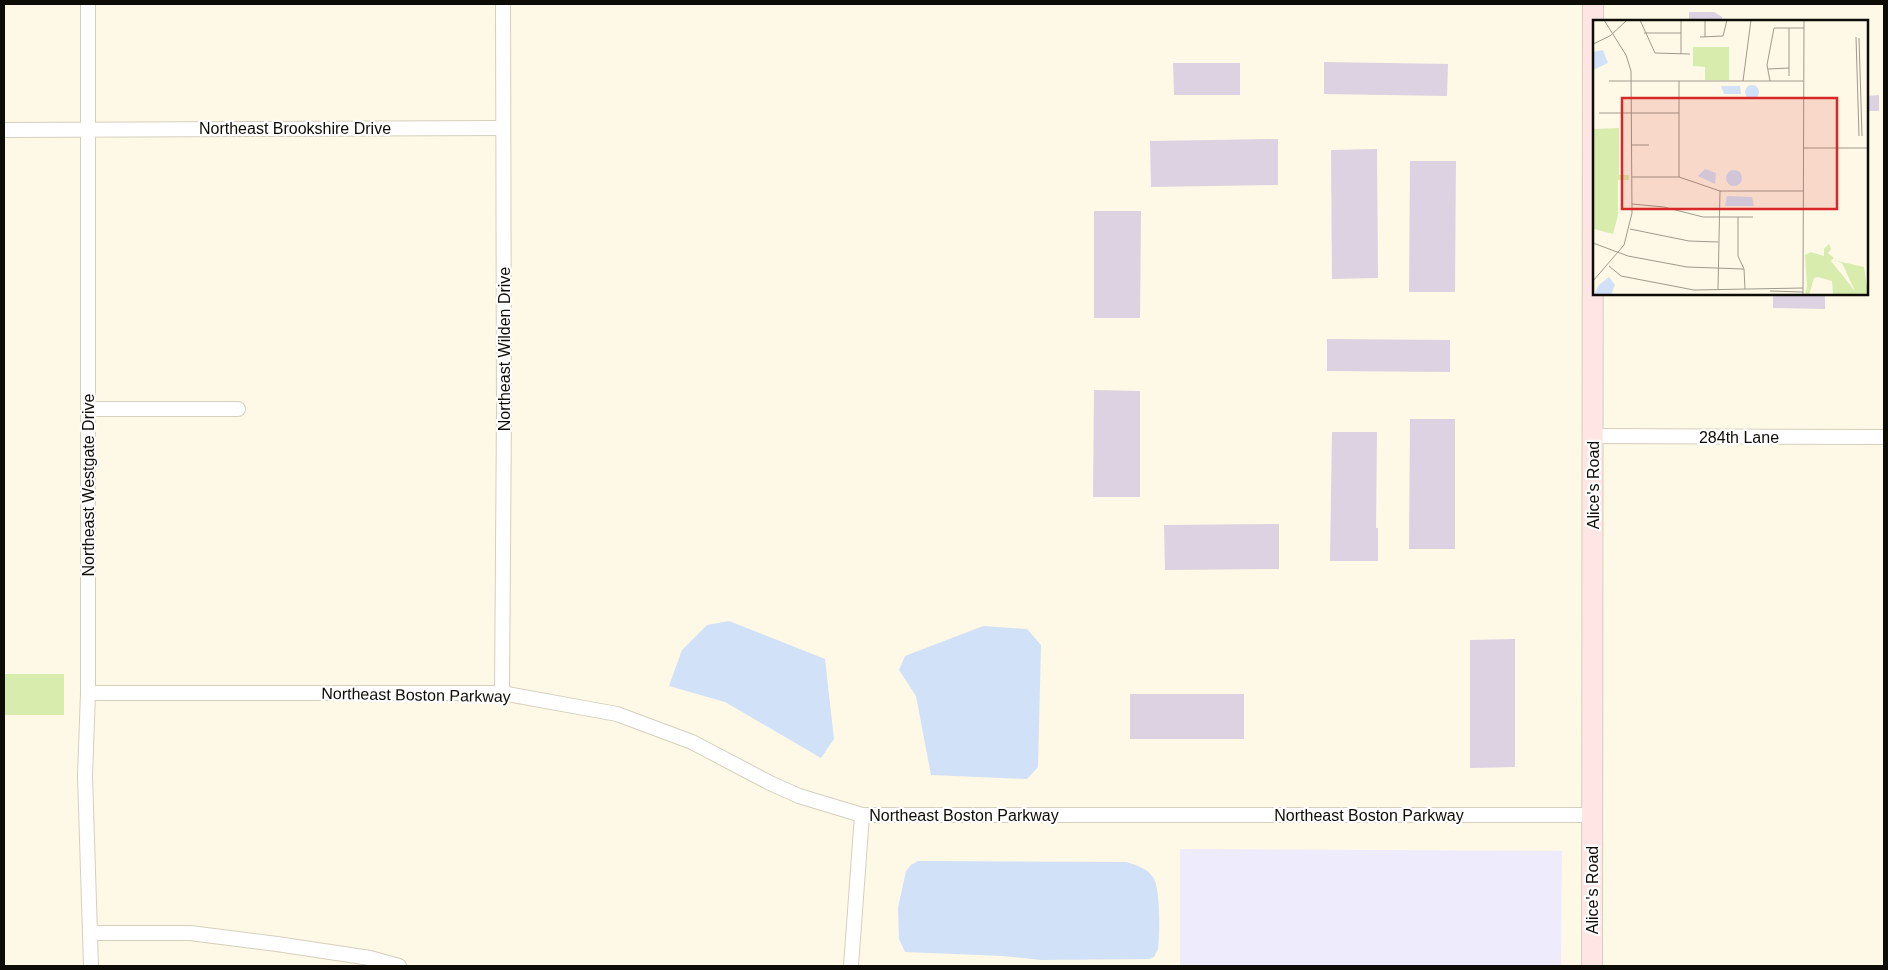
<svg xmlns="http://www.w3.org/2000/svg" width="1888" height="970" font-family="Arial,sans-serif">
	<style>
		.industrial { fill: #eeebfd }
		.green { fill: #d8ecad }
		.water { fill: #d1e1f7 }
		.building { fill: #dcd2e2 }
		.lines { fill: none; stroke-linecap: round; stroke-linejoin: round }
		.street-casing { stroke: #d5cfbd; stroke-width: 16 }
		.secondary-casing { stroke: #d5cfbd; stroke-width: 22 }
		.street { stroke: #fff; stroke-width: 14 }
		.secondary { stroke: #ffe5e4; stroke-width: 20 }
		.labels { text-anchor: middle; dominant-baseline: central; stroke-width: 4.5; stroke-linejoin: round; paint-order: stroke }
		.street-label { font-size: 16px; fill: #0e0c06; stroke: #fff }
		.inset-road { fill: none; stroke: #9e9a8c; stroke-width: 1 }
		.view { fill: #d62828; fill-opacity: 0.15; stroke: #d62828; stroke-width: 2.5 }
		.inset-edge { fill: none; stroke: #0e0c06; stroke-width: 2.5 }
	</style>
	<rect width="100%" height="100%" fill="#fef8e6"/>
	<path class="industrial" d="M 1180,849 L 1562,851 L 1561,966 L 1180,966 Z"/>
	<rect class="green" x="4" y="674" width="60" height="41"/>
	<g class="water">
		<path d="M 729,621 L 825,659 L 834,739 L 821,758 L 725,702 L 669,686 L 682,650 L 707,625 Z"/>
		<path d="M 983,626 L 1027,629 L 1041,645 L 1038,767 L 1027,779 L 931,775 L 916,696 L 899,670 L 905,656 Z"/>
		<path d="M 918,861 L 1126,862 C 1137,865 1150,869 1155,881 C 1160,895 1160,934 1158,949 L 1154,957 L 1150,959 L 1041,960 L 1003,956 L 905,952 L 899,939 L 898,908 L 906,871 L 911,865 Z"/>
	</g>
	<g class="building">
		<path d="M 1689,12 L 1714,12 L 1722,17 L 1722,21 L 1689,21 Z"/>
		<path d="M 1324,62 L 1448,64 L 1447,96 L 1324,94 Z"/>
		<path d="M 1173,63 L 1240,63 L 1240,95 L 1174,95 Z"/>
		<path d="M 1879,95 L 1879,111 L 1867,111 L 1867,96 Z"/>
		<path d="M 1278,139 L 1278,185 L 1151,187 L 1150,141 Z"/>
		<path d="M 1377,149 L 1378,278 L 1332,279 L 1331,150 Z"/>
		<path d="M 1410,161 L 1456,161 L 1455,292 L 1409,292 Z"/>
		<path d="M 1094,211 L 1141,211 L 1140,318 L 1094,318 Z"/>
		<path d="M 1773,294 L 1825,294 L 1825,309 L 1773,308 Z"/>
		<path d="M 1327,339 L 1450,340 L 1450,372 L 1327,371 Z"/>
		<path d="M 1094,390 L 1140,391 L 1140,497 L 1093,497 Z"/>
		<path d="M 1410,419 L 1455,419 L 1455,549 L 1409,549 Z"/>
		<path d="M 1332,432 L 1377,432 L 1376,528 L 1378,528 L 1378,561 L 1330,561 Z"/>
		<path d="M 1279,524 L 1279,569 L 1165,570 L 1164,525 Z"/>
		<path d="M 1515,639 L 1515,767 L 1470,768 L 1470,640 Z"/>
		<rect x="1130" y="694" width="114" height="45"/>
	</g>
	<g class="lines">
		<defs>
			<g id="street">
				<path d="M 88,4 L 88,693 L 85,776 L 91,966"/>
				<path d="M 4,130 L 503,128"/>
				<path d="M 88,409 L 238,409"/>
				<path d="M 1593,436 L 1884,437"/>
				<path d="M 88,693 L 502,693 L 617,714 L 692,742 L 770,783 L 799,796 L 862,815 L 1593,815"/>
				<path d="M 502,693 L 504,409 L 503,4"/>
				<path d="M 90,933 L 190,933 L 277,944 L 370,958 L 399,966"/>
				<path d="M 851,966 L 862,815"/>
			</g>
			<path id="secondary" d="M 1592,966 L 1593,4"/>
		</defs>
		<use href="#street" class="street-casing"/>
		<use href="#secondary" class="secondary-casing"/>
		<use href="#street" class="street"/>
		<use href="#secondary" class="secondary"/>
	</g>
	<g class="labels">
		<g class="street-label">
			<text x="295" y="128">Northeast Brookshire Drive</text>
			<text transform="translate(504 349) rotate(-90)">Northeast Wilden Drive</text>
			<text x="1739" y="437">284th Lane</text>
			<text transform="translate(88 485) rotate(-90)">Northeast Westgate Drive</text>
			<text transform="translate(1593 485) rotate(-90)">Alice's Road</text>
			<text transform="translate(416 695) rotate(1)">Northeast Boston Parkway</text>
			<text x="964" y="815">Northeast Boston Parkway</text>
			<text x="1369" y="815">Northeast Boston Parkway</text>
			<text transform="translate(1592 890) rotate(-90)">Alice's Road</text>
		</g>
	</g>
	<g transform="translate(1593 20)">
		<rect width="275" height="275" fill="#fef8e6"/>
		<path d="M 100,27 L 136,27 L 136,60 L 112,60 L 112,47 L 100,46 ZM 26,108 L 26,155 L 36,155 L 36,160 L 25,160 L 25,195 L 20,214 L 1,209 L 0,221 L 0,109 ZM 236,224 L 238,229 L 235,233 L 241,238 L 238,241 L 262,271 L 249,243 L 240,240 L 271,247 L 275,275 L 240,275 L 239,261 L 225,257 L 221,258 L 216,275 L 212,275 L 214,266 L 212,235 L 218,232 L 231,236 L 231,229 Z" fill="#d8ecad"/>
		<path d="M 10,30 L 15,43 L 0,50 L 0,32 ZM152 72a7 7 0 1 1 14 0a7 7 0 1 1-14 0ZM 128,66 L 147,66 L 148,74 L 131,74 ZM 112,149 L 123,153 L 122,164 L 105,156 ZM133 158a8 8 0 1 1 16 0a8 8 0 1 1-16 0ZM 134,176 L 159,177 L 161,186 L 132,186 ZM 16,257 L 22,265 L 18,275 L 1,275 L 6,265 Z" fill="#d1e1f7"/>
		<path class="inset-road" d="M 47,0 L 62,33 L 97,34M 112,0 L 112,17M 51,13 L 88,13M 107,17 L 130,16 L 134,0M 263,17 L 266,116M 266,18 L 269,116M 0,24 L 17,16 L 34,0M 88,34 L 88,0M 175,49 L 196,48M 196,56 L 196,8M 16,61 L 210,61M 86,61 L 86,157M 150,61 L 158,0M 177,61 L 174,45 L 181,8 L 211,8M 6,93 L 86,93M 39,125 L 56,125M 210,128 L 275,128M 39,157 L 86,157 L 127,171 L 210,171M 39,184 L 71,187 L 110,197 L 160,197M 145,197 L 145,236 L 151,249 L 152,269M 37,209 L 96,221 L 125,222M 0,223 L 35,236 L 94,247 L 151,249M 16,246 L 28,256 L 101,270 L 210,268M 0,261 L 31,225 L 39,193 L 38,51 L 33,35 L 11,0M 125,269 L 127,171M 177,271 L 210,272M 210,275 L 211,0"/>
		<path class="view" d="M 29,78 L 244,78 L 244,189 L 29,189 Z"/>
		<rect width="275" height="275" class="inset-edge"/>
	</g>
	<rect width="1888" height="970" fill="none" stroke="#0e0c06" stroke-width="10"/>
</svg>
